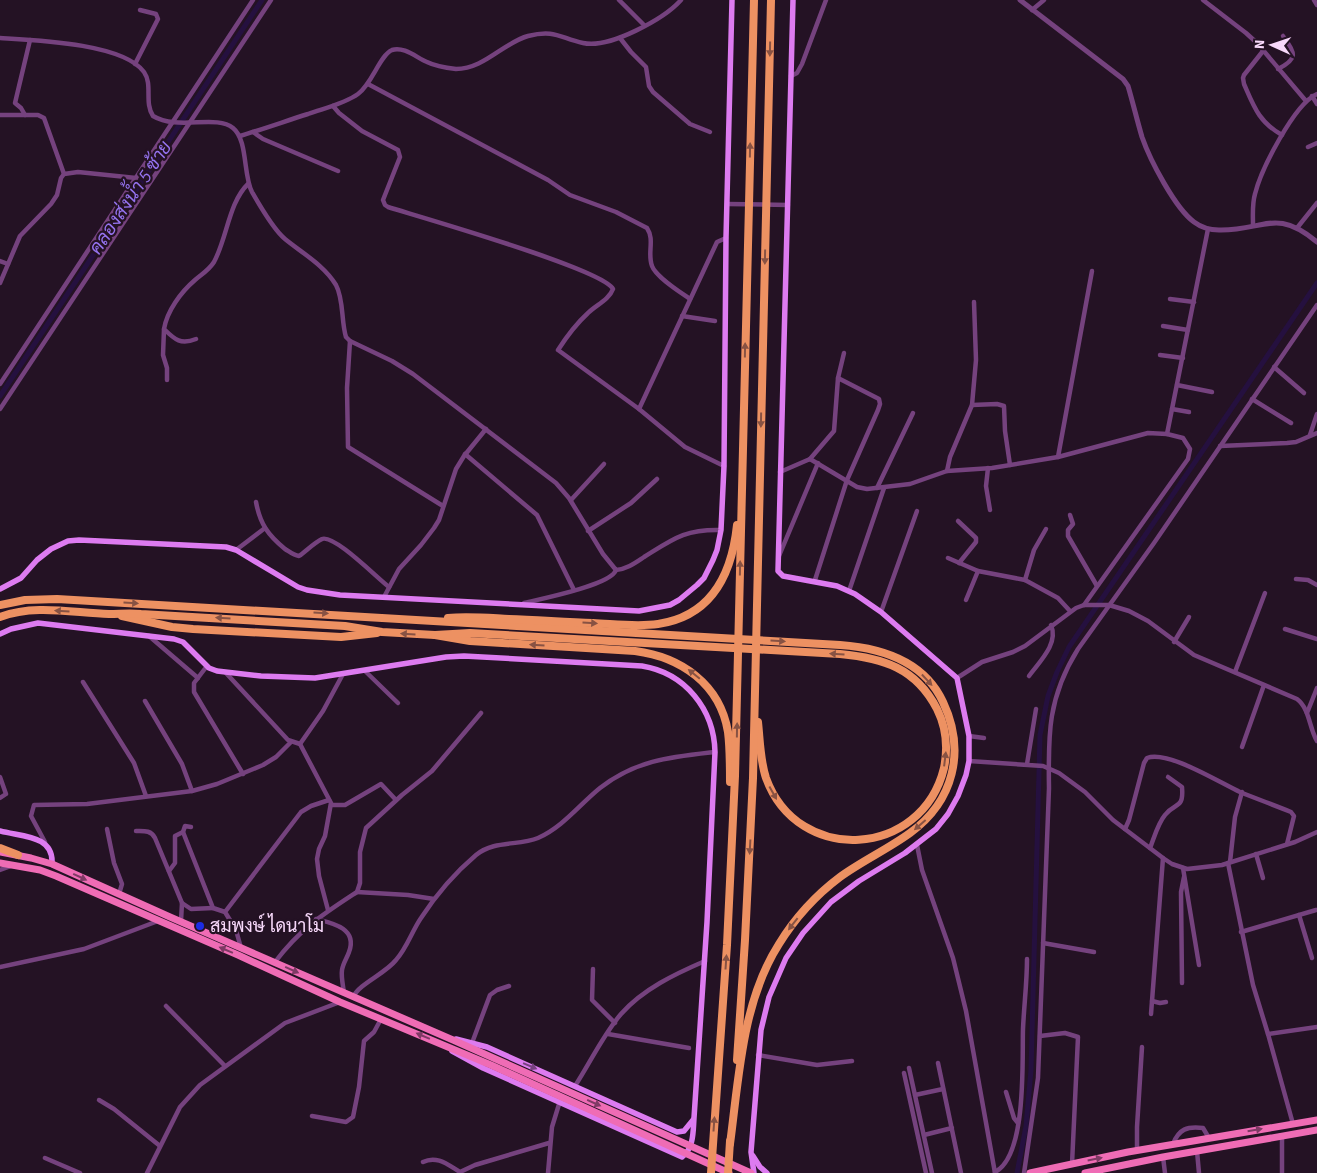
<svg xmlns="http://www.w3.org/2000/svg" width="1317" height="1173" font-family="'Source Sans 3',Sarabun,sans-serif">
	<style>
		.lines { fill: none; stroke-linecap: round; stroke-linejoin: round }
		.canal { stroke: #25103f; stroke-width: 5 }
		.minor { stroke: #75427e; stroke-width: 4.5 }
		.tertiary { stroke: #75427e; stroke-width: 5 }
		.secondary { stroke: #dd7bf0; stroke-width: 5.5 }
		.primary { stroke: #ef6cb5; stroke-width: 7 }
		.motorway { stroke: #ed9162; stroke-width: 8 }
		.oneway { fill: #885243 }
		.oneway2 { fill: #7f3a65 }
		.oneway3 { fill: #774180 }
		.poi-dot { fill: #1b2ce5; stroke: #241224; stroke-width: 2 }
		.labels { text-anchor: middle; dominant-baseline: central; stroke-width: 4.5; stroke-linejoin: round; paint-order: stroke }
		.poi-label { font-size: 18px; fill: #f8d9fb; stroke: #241224; text-anchor: start }
		.water-label { font-size: 19px; font-style: italic; fill: #9573ef; stroke: #241224 }
	</style>
	<rect width="100%" height="100%" fill="#241224"/>
	<g class="lines">
		<g class="canal">
			<path d="M 0,396 L 262,0"/>
			<path d="M 1017,1173 L 1026,1126 L 1031,1070 L 1040,735 L 1048,696 L 1057,672 L 1069,647 L 1317,283"/>
		</g>
		<g class="minor">
			<path d="M 619,0 L 644,25"/>
			<path d="M 1203,0 L 1246,33 L 1257,43 L 1306,101"/>
			<path d="M 1314,0 L 1317,5"/>
			<path d="M 1032,10 L 1044,0"/>
			<path d="M 0,38 C 33,40 123,43 144,72 C 153,85 144,102 153,116 C 178,131 216,114 233,128 C 248,140 243,175 252,192 C 260,206 273,229 285,239 C 302,253 324,265 336,285 C 344,300 341,321 346,337 L 350,341 L 392,361 L 413,374 L 556,483 L 569,498 L 603,554 L 616,570 C 627,569 635,563 644,557 C 673,539 685,529 721,530"/>
			<path d="M 620,38 L 631,52 L 646,67 L 649,86 L 653,92 L 690,124 L 710,132"/>
			<path d="M 1263,51 L 1244,75 L 1243,78 L 1244,84 C 1254,107 1259,122 1282,135"/>
			<path d="M 135,64 L 158,19 L 156,14 L 140,10"/>
			<path d="M 1278,69 C 1298,59 1296,53 1283,36"/>
			<path d="M 791,76 L 797,73 L 802,64 L 826,0"/>
			<path d="M 368,84 L 548,180 L 570,195 L 616,212 L 647,228 C 655,240 647,253 652,266 C 656,277 680,292 690,299"/>
			<path d="M 1312,96 L 1317,104"/>
			<path d="M 333,106 L 339,113 L 362,131 L 398,150 L 400,157 L 383,200 L 385,205 L 388,207 C 420,217 603,269 613,289 C 609,300 596,305 588,313 C 576,324 567,336 558,350 L 639,409"/>
			<path d="M 0,115 L 38,115 L 44,118 L 64,174"/>
			<path d="M 25,115 L 21,108 L 15,103 L 30,40"/>
			<path d="M 253,132 L 263,139 L 338,171"/>
			<path d="M 240,136 C 263,129 286,121 308,114 C 325,108 344,104 358,94 C 372,84 380,55 392,50 C 404,46 417,58 427,62 C 435,66 447,68 456,69 C 484,69 503,43 528,36 C 555,29 560,38 583,43 C 609,49 664,19 681,0"/>
			<path d="M 1308,147 L 1317,143"/>
			<path d="M 727,204 L 788,205"/>
			<path d="M 1253,225 C 1253,215 1252,204 1255,194 C 1261,170 1294,104 1317,94"/>
			<path d="M 1297,228 L 1317,203"/>
			<path d="M 0,261 L 8,264"/>
			<path d="M 0,283 L 20,236 L 51,204 L 57,195 L 61,178 L 64,174 L 78,172 L 136,178"/>
			<path d="M 1170,299 L 1194,302"/>
			<path d="M 682,316 L 715,321"/>
			<path d="M 1163,326 L 1188,330"/>
			<path d="M 164,329 L 163,355 L 167,368 L 167,380"/>
			<path d="M 196,339 C 181,345 175,340 164,329 C 167,311 181,292 195,280 C 202,274 209,270 214,262 C 227,238 229,202 248,184"/>
			<path d="M 350,341 L 347,388 L 348,447 L 443,506"/>
			<path d="M 1160,355 L 1183,358"/>
			<path d="M 1274,367 L 1304,393"/>
			<path d="M 838,378 L 844,353"/>
			<path d="M 0,384 L 253,0"/>
			<path d="M 1177,385 L 1212,392"/>
			<path d="M 1252,399 L 1291,423"/>
			<path d="M 972,405 L 997,404 L 1004,406 L 1005,431 L 1010,465"/>
			<path d="M 0,409 L 271,0"/>
			<path d="M 1172,409 L 1189,412"/>
			<path d="M 1167,434 L 1208,229"/>
			<path d="M 1310,435 L 1317,414"/>
			<path d="M 1220,446 L 1287,443 L 1296,442 L 1317,433"/>
			<path d="M 465,454 L 537,515 L 574,590"/>
			<path d="M 1058,457 L 1092,271"/>
			<path d="M 810,459 L 834,431 L 838,378 L 879,399 L 880,404 L 878,410 L 847,480 L 815,580"/>
			<path d="M 724,466 L 685,447 L 639,409 L 717,242 L 726,238"/>
			<path d="M 988,468 L 986,486 L 990,510"/>
			<path d="M 947,471 L 950,457 L 972,405 L 976,360 L 974,302"/>
			<path d="M 780,472 L 810,459 L 857,487 L 867,489 L 910,484 L 947,471 L 992,468 L 1058,457 L 1148,433 L 1167,434 L 1183,438 L 1190,449 L 1188,459 L 1084,605"/>
			<path d="M 877,488 L 913,413"/>
			<path d="M 571,500 L 604,464"/>
			<path d="M 256,502 C 260,524 268,535 285,549 C 290,552 293,555 299,556 C 306,551 314,543 322,539 C 334,534 377,578 389,587"/>
			<path d="M 1070,515 L 1073,524 L 1068,530 L 1068,536 L 1097,586"/>
			<path d="M 958,521 L 976,538 L 976,542 L 959,563"/>
			<path d="M 588,531 L 631,503 L 657,479"/>
			<path d="M 236,550 L 265,528"/>
			<path d="M 779,556 L 818,463"/>
			<path d="M 948,558 L 978,571 L 1025,580 L 1058,598 L 1070,611"/>
			<path d="M 1296,579 L 1308,580 L 1317,585"/>
			<path d="M 1025,580 L 1034,550 L 1046,529"/>
			<path d="M 849,591 L 884,488"/>
			<path d="M 384,597 L 399,569 L 421,545 L 434,528 L 439,520 L 456,469 L 464,456 L 486,429"/>
			<path d="M 966,600 L 978,571"/>
			<path d="M 524,603 C 541,599 611,585 616,570"/>
			<path d="M 881,612 L 917,511"/>
			<path d="M 1285,629 L 1317,639"/>
			<path d="M 149,636 L 198,678"/>
			<path d="M 1174,642 L 1189,617"/>
			<path d="M 207,666 L 194,683 L 194,692 L 243,774"/>
			<path d="M 365,671 L 398,703"/>
			<path d="M 1235,672 L 1265,593"/>
			<path d="M 226,673 L 288,740 L 300,744"/>
			<path d="M 1029,676 C 1039,662 1059,644 1051,625"/>
			<path d="M 957,678 L 982,662 L 1013,652 L 1025,646 L 1076,608 L 1084,605 L 1109,605 L 1129,611 L 1148,621 L 1194,655 L 1297,699 C 1310,709 1309,728 1317,741"/>
			<path d="M 83,682 L 134,763 L 146,796"/>
			<path d="M 145,701 L 182,764 L 192,791"/>
			<path d="M 1307,713 L 1317,688"/>
			<path d="M 969,736 L 984,738"/>
			<path d="M 300,744 L 331,803 L 325,836 L 319,849 L 317,859 L 319,876 L 328,910"/>
			<path d="M 300,744 L 323,711 L 343,674"/>
			<path d="M 1242,747 L 1264,685"/>
			<path d="M 969,761 L 1043,766 L 1059,773 L 1085,792 L 1113,820 L 1163,858 L 1172,864 L 1187,869 L 1222,865 L 1295,842 L 1317,832"/>
			<path d="M 1027,764 L 1036,709"/>
			<path d="M 0,777 L 6,794 L 0,798"/>
			<path d="M 331,805 L 345,805 L 381,784 L 396,800"/>
			<path d="M 191,827 L 185,826 L 183,832 L 213,908 L 225,912"/>
			<path d="M 107,829 L 114,863 L 122,884 L 119,894"/>
			<path d="M 1125,829 L 1129,820 L 1144,763 L 1147,758 C 1168,750 1220,783 1240,792 C 1257,799 1274,805 1291,812 L 1294,816 L 1287,844"/>
			<path d="M 136,831 C 144,831 151,830 155,838 L 182,903 L 181,921"/>
			<path d="M 45,842 L 31,816 L 34,805 L 87,804 L 192,791 L 217,784 L 263,765 L 276,757 L 291,742"/>
			<path d="M 917,845 L 922,870 L 953,958 L 966,1011 L 995,1173"/>
			<path d="M 1150,848 C 1154,838 1158,823 1165,815 C 1175,802 1184,810 1182,787 L 1168,777"/>
			<path d="M 1256,854 L 1263,878"/>
			<path d="M 1230,862 L 1235,817 L 1242,792"/>
			<path d="M 1228,863 L 1253,985 L 1268,1034 L 1293,1124"/>
			<path d="M 1183,868 L 1199,965"/>
			<path d="M 0,870 L 11,866"/>
			<path d="M 169,871 L 175,863 L 175,836 L 183,832"/>
			<path d="M 357,892 L 408,895 L 434,899"/>
			<path d="M 182,903 L 191,909 L 213,908"/>
			<path d="M 1299,915 L 1312,958"/>
			<path d="M 316,919 C 332,923 358,928 349,952 C 347,958 343,963 342,970 C 341,977 343,985 344,993"/>
			<path d="M 1241,932 L 1316,910"/>
			<path d="M 1043,943 L 1094,952"/>
			<path d="M 241,948 L 236,930 L 225,912 L 301,812 L 311,806 L 329,800"/>
			<path d="M 275,962 C 301,928 322,915 357,892 L 360,883 L 360,852 L 366,828 L 402,795 L 432,771 L 481,713"/>
			<path d="M 0,967 L 84,949 L 158,921"/>
			<path d="M 593,969 L 592,1000 L 615,1023"/>
			<path d="M 1182,983 L 1181,892 L 1184,877"/>
			<path d="M 353,997 C 360,983 385,974 396,960 C 407,948 412,931 421,918 C 436,895 456,872 476,855 C 494,840 519,846 538,838 C 563,827 580,804 600,788 C 636,760 671,757 715,752"/>
			<path d="M 1152,1001 L 1160,1003 L 1166,1002"/>
			<path d="M 166,1006 L 225,1066"/>
			<path d="M 1151,1014 L 1163,858"/>
			<path d="M 608,1034 L 689,1048"/>
			<path d="M 1268,1034 L 1317,1027"/>
			<path d="M 1040,1036 L 1065,1033 L 1078,1037 L 1072,1164"/>
			<path d="M 472,1043 L 490,995 L 497,990 L 509,986"/>
			<path d="M 758,1055 L 817,1065 L 852,1061"/>
			<path d="M 938,1063 L 961,1173"/>
			<path d="M 909,1068 L 932,1173"/>
			<path d="M 904,1073 L 926,1173"/>
			<path d="M 575,1086 C 590,1063 603,1035 621,1014 C 643,989 675,974 705,961"/>
			<path d="M 1006,1092 L 1014,1118 L 1018,1123"/>
			<path d="M 915,1095 L 943,1089"/>
			<path d="M 99,1100 L 114,1109 L 160,1146"/>
			<path d="M 312,1116 L 346,1122 L 353,1117 L 359,1087 L 364,1041 L 374,1032 L 381,1019"/>
			<path d="M 924,1135 L 952,1128"/>
			<path d="M 1173,1144 C 1179,1129 1187,1126 1203,1128 L 1209,1138"/>
			<path d="M 1137,1151 L 1137,1127 L 1142,1047"/>
			<path d="M 1197,1151 L 1199,1173"/>
			<path d="M 1163,1157 L 1165,1173"/>
			<path d="M 45,1158 L 80,1173"/>
			<path d="M 423,1162 C 437,1155 448,1165 460,1172 L 475,1165 L 549,1143"/>
			<path d="M 995,1172 C 1027,1156 1022,1061 1023,1029 C 1024,1005 1027,983 1027,959"/>
			<path d="M 147,1173 L 180,1107 L 200,1085 L 285,1023 L 340,1002"/>
			<path d="M 548,1173 L 552,1127 L 560,1101"/>
			<path d="M 1024,1173 L 1038,1078 L 1049,788 C 1048,734 1048,697 1078,649 L 1154,543 L 1317,305"/>
			<path d="M 1282,1173 L 1282,1136"/>
		</g>
		<path class="tertiary" d="M 1020,0 L 1123,79 L 1128,86 C 1133,103 1137,120 1142,137 C 1150,160 1175,208 1194,222 C 1202,228 1210,230 1219,230 C 1264,231 1275,207 1317,242"/>
		<g class="secondary">
			<path d="M 0,589 L 21,578 L 37,560 L 51,549 L 68,541 L 79,540 L 226,547 L 236,550 L 298,587 L 307,590 L 340,595 L 639,611 L 670,605 L 679,600 L 697,585 L 704,578 L 713,560 L 717,550 L 721,530 L 724,466 L 726,238 L 732,0"/>
			<path d="M 0,634 L 11,629 L 38,623 L 174,639 L 183,642 L 209,668 L 217,671 L 261,676 L 315,678 L 446,657 L 464,656 L 642,666 C 685,673 714,709 715,752 L 707,922 L 694,1118 C 693,1132 694,1148 682,1157 L 483,1068 L 452,1051"/>
			<path d="M 0,831 C 22,837 54,835 52,864"/>
			<path d="M 456,1039 L 487,1047 L 677,1132 L 684,1131 L 693,1120"/>
			<path d="M 753,1156 L 760,1167 L 767,1173"/>
			<path d="M 754,1173 L 751,1152 L 761,1030 L 769,997 L 786,958 L 803,933 L 831,902 L 859,881 L 905,853 L 936,829 L 948,814 L 958,796 L 966,775 L 969,761 L 969,736 L 957,678 L 881,612 L 855,594 L 837,586 L 783,576 L 778,571 L 793,0"/>
		</g>
		<g class="primary">
			<path d="M 0,852 L 31,858 L 52,864 L 170,917 L 453,1040 L 751,1173"/>
			<path d="M 0,863 L 40,870 L 56,876 L 238,955 L 340,1002 L 491,1065 L 729,1173"/>
			<path d="M 1030,1173 L 1128,1152 L 1317,1120"/>
			<path d="M 1085,1173 L 1163,1157 L 1317,1130"/>
		</g>
		<g class="motorway">
			<path d="M 0,605 L 25,600 L 57,599 L 840,645 C 882,648 924,661 943,702 C 966,751 954,801 910,833 C 888,849 862,861 840,877 C 816,895 795,918 779,944 C 742,1002 739,1077 730,1144"/>
			<path d="M 122,616 L 172,627 L 193,629 L 341,637 L 377,633"/>
			<path d="M 0,617 C 35,604 73,613 109,614 C 120,614 130,613 141,614 L 345,626 L 382,632 L 435,635 L 470,641 L 635,651 C 681,657 720,684 728,732 C 730,748 730,766 730,782"/>
			<path d="M 448,618 C 468,616 489,618 509,619 C 537,620 565,622 593,623 C 615,624 637,627 658,624 C 712,616 732,573 737,525"/>
			<path d="M 435,635 L 470,633 L 840,654 C 883,658 916,668 937,709 C 946,727 948,748 944,768 C 922,858 798,866 766,778 C 760,760 760,740 758,722"/>
			<path d="M 0,848 L 18,855"/>
			<path d="M 737,1060 L 745,940 L 753,778 L 771,0"/>
			<path d="M 711,1173 L 727,945 L 735,776 L 754,0"/>
			<path d="M 728,1173 L 730,1141"/>
		</g>
	</g>
	<defs><path id="oneway-solid" d="M-6-.8H1V-3.2L6.5 0L1 3.2V.8H-6Z" transform="scale(1.25)"/></defs>
	<g class="oneway">
		<use href="#oneway-solid" transform="translate(770 49) rotate(91)"/>
		<use href="#oneway-solid" transform="translate(750 150) rotate(-89)"/>
		<use href="#oneway-solid" transform="translate(765 257) rotate(91)"/>
		<use href="#oneway-solid" transform="translate(745 350) rotate(-89)"/>
		<use href="#oneway-solid" transform="translate(761 420) rotate(91)"/>
		<use href="#oneway-solid" transform="translate(740 568) rotate(-89)"/>
		<use href="#oneway-solid" transform="translate(131 603) rotate(3)"/>
		<use href="#oneway-solid" transform="translate(62 611) rotate(-176)"/>
		<use href="#oneway-solid" transform="translate(321 613) rotate(3)"/>
		<use href="#oneway-solid" transform="translate(223 618) rotate(-177)"/>
		<use href="#oneway-solid" transform="translate(590 623) rotate(3)"/>
		<use href="#oneway-solid" transform="translate(408 634) rotate(-177)"/>
		<use href="#oneway-solid" transform="translate(778 641) rotate(3)"/>
		<use href="#oneway-solid" transform="translate(537 645) rotate(-177)"/>
		<use href="#oneway-solid" transform="translate(837 654) rotate(-176)"/>
		<use href="#oneway-solid" transform="translate(694 674) rotate(-141)"/>
		<use href="#oneway-solid" transform="translate(927 680) rotate(47)"/>
		<use href="#oneway-solid" transform="translate(737 730) rotate(-89)"/>
		<use href="#oneway-solid" transform="translate(945 759) rotate(-83)"/>
		<use href="#oneway-solid" transform="translate(773 793) rotate(61)"/>
		<use href="#oneway-solid" transform="translate(920 825) rotate(139)"/>
		<use href="#oneway-solid" transform="translate(750 847) rotate(93)"/>
		<use href="#oneway-solid" transform="translate(793 924) rotate(128)"/>
		<use href="#oneway-solid" transform="translate(726 962) rotate(-86)"/>
		<use href="#oneway-solid" transform="translate(714 1124) rotate(-86)"/>
	</g>
	<g class="oneway2">
		<use href="#oneway-solid" transform="translate(80 877) rotate(25)"/>
		<use href="#oneway-solid" transform="translate(226 950) rotate(-157)"/>
		<use href="#oneway-solid" transform="translate(292 970) rotate(24)"/>
		<use href="#oneway-solid" transform="translate(423 1036) rotate(-157)"/>
		<use href="#oneway-solid" transform="translate(594 1103) rotate(24)"/>
		<use href="#oneway-solid" transform="translate(1255 1130) rotate(-10)"/>
		<use href="#oneway-solid" transform="translate(1095 1159) rotate(-11)"/>
	</g>
	<use class="oneway3" href="#oneway-solid" transform="translate(530 1066) rotate(23)"/>
	<circle class="poi-dot" cx="200" cy="926" r="5"/>
	<g class="labels">
		<g class="poi-label">
			<text x="210" y="926">สมพงษ์ ไดนาโม</text>
		</g>
		<g class="water-label">
			<text transform="translate(131 198) rotate(-56)">คลองส่งน้ำ 5 ซ้าย</text>
		</g>
	</g>
	<g transform="translate(1272 45) rotate(273)" stroke="#241224" stroke-width="4" paint-order="stroke">
	<path d="M0-4L9 19L0 12L-9 19Z" fill="#f8d9fb"/>
	<text y="-8" font-size="14" font-weight="bold" text-anchor="middle" fill="#f8d9fb">N</text>
	</g>
</svg>
